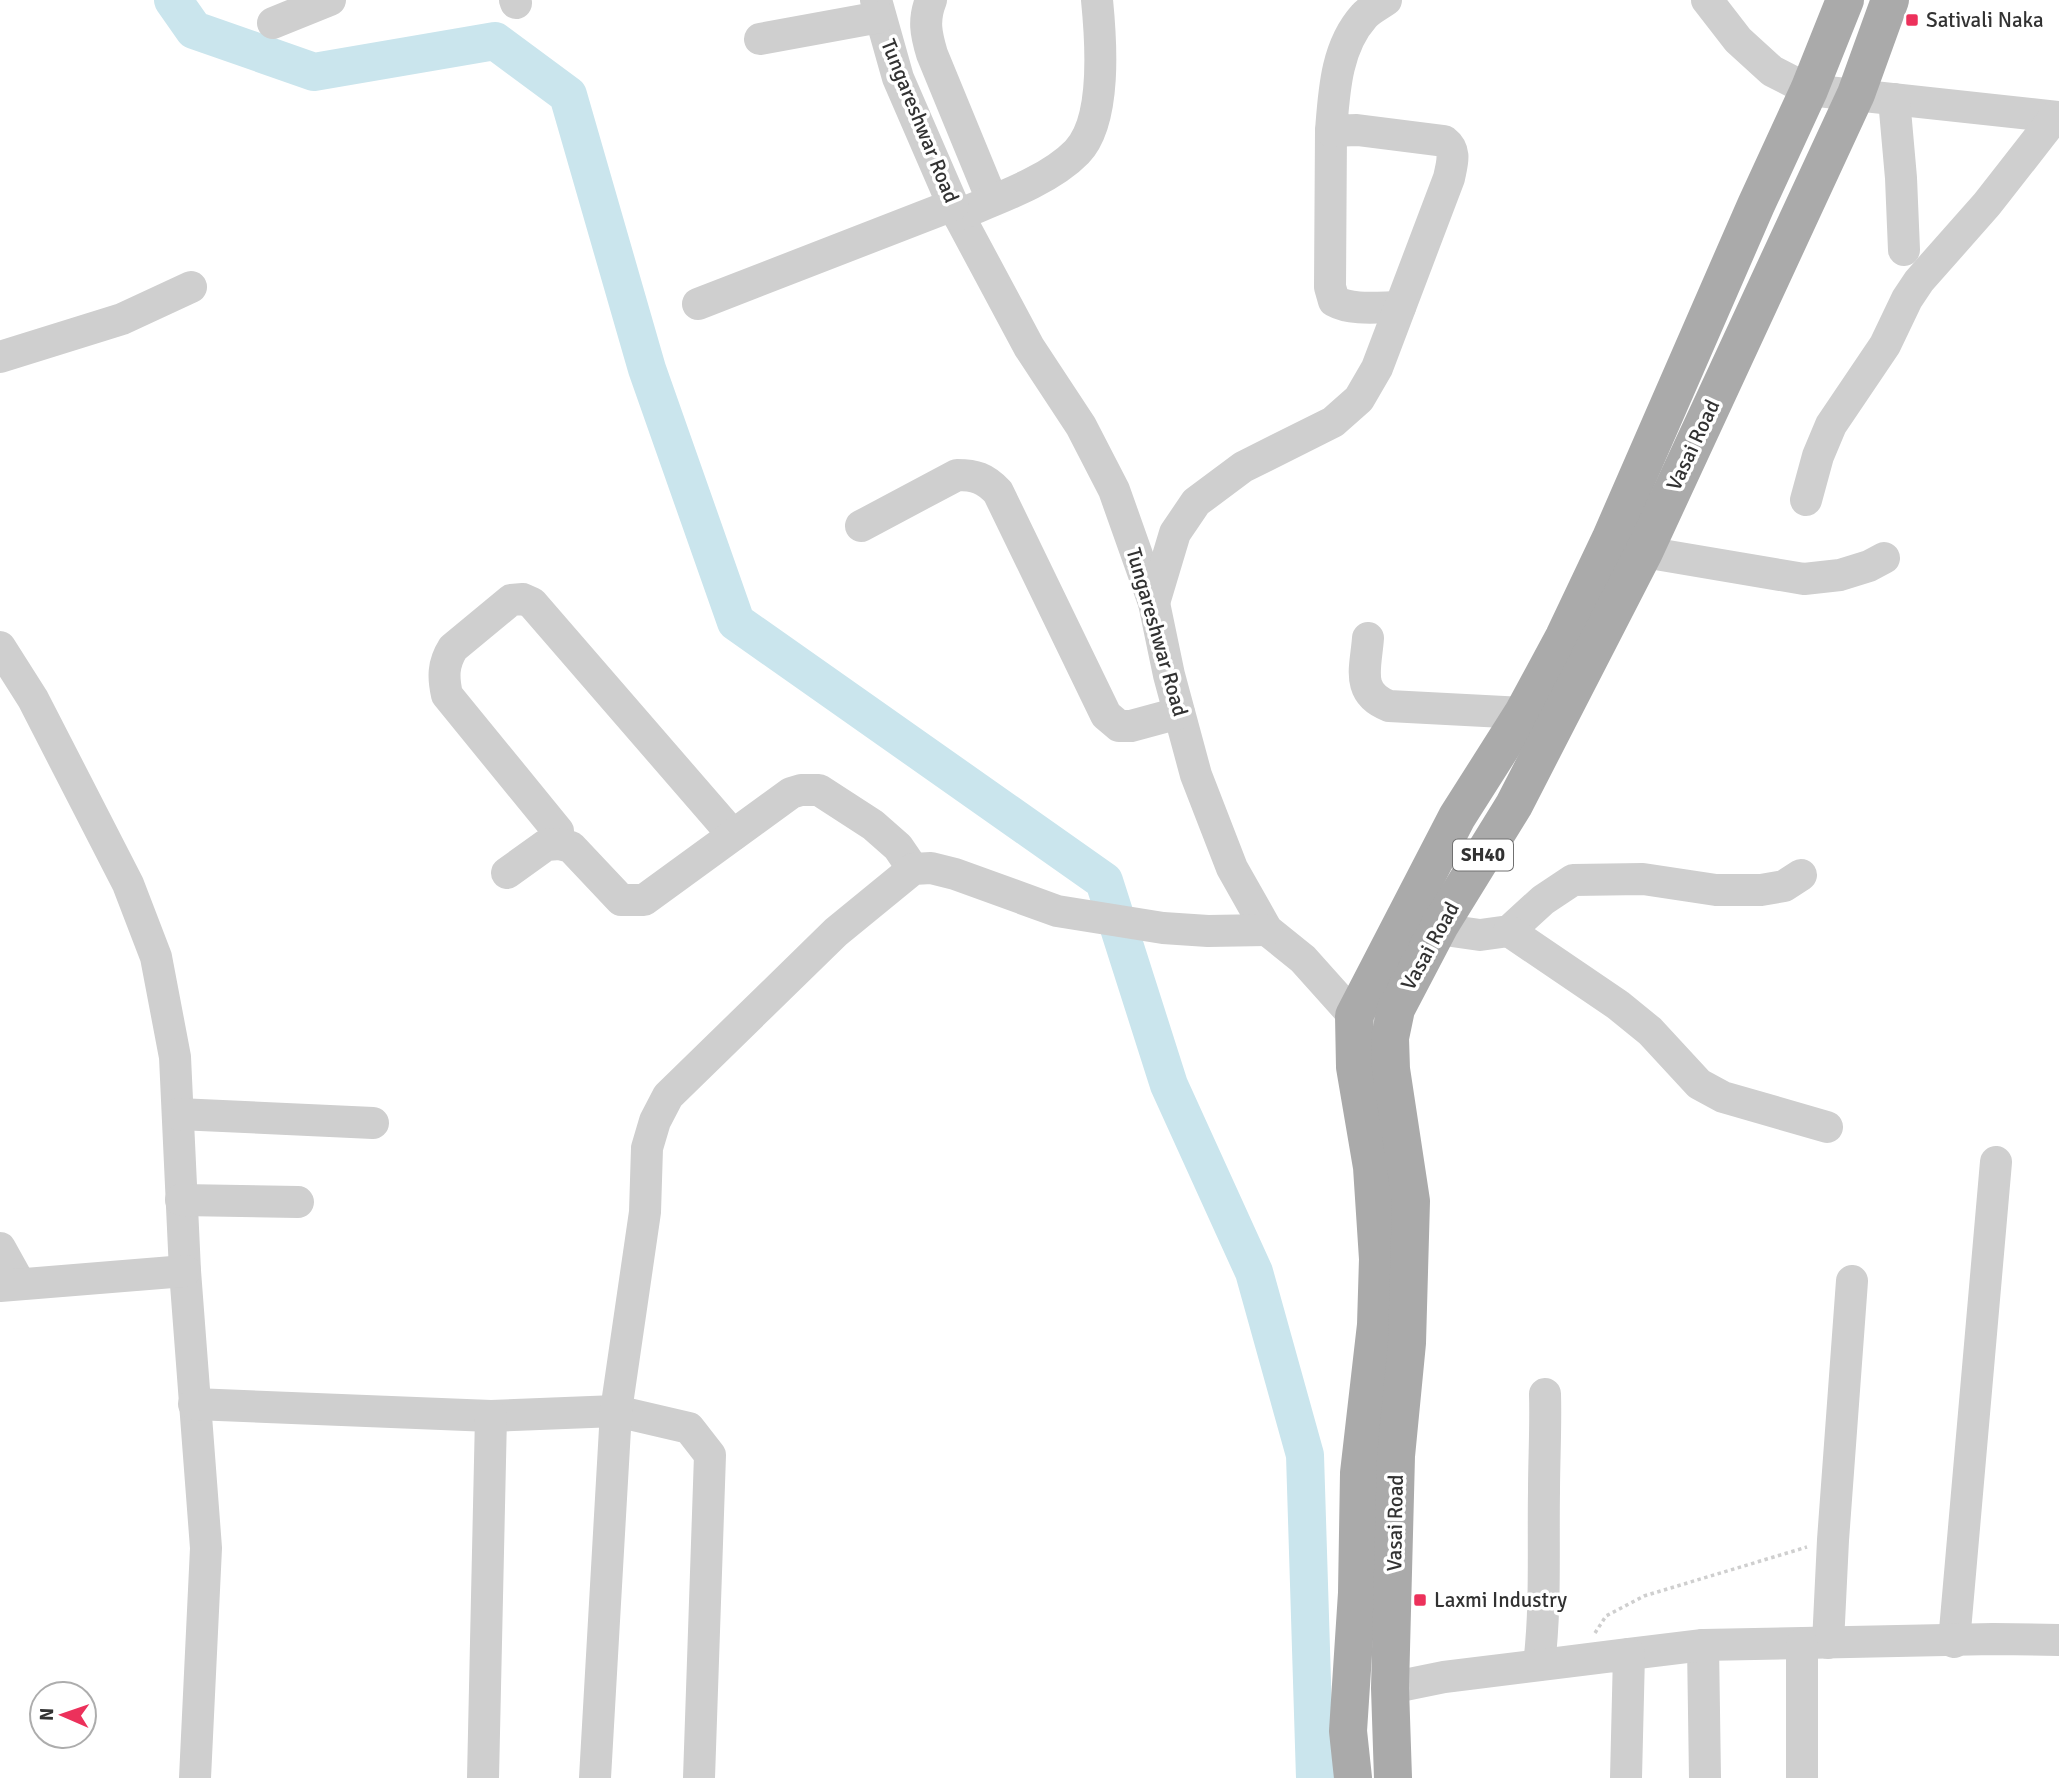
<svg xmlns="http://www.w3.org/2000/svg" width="2059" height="1778" font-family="Signika,sans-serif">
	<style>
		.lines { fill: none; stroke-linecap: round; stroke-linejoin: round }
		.river { stroke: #cae5ed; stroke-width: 38 }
		.path { stroke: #cfcfcf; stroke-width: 3.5; stroke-dasharray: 3.5 3.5; stroke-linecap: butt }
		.minor { stroke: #cfcfcf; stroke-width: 32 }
		.major { stroke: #aaa; stroke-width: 38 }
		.poi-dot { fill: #ec315b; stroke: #fff; stroke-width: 2.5 }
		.labels { text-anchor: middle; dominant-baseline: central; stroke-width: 7; stroke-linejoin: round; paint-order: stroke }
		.shield { fill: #fff; stroke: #707070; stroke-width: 2 }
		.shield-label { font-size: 19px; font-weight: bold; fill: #323232 }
		.poi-label { font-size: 21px; fill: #323232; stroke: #fff; text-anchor: start }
		.street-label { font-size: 21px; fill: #323232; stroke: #fff }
	</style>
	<rect width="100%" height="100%" fill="#fff"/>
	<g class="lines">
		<path class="river" d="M 173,0 L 194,30 L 314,72 L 495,41 L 568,95 L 647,369 L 736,622 L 1104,881 L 1169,1085 L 1254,1272 L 1305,1455 L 1315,1778"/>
		<path class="path" d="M 1595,1633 L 1606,1616 L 1644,1596 L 1807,1547"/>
		<g class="minor">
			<path d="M 515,0 L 516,3"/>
			<path d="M 876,0 L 898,78 L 953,205 L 1029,347 L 1081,426 L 1114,490 L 1154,603 L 1169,675 L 1196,775 L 1232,868 L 1267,930 L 1303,959 L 1354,1016 L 1372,1029"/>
			<path d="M 931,0 C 923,20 926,34 932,54 L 992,200"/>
			<path d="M 1707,0 L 1738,40 L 1772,71 L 1809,90 L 2059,117"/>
			<path d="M 273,23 L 330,0"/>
			<path d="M 760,39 L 880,17"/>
			<path d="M 1894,99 L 1901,178 L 1904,250"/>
			<path d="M 1331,131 L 1330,287 L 1334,301 C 1352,311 1380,307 1400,307"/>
			<path d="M 958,215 C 996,199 1049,181 1077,152 C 1107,121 1101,40 1097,0"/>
			<path d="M 698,304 L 953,205"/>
			<path d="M 0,357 L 122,319 L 191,287"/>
			<path d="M 1806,500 L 1818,456 L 1831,425 L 1885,345 L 1907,299 L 1919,281 L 1987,204 L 2055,117"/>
			<path d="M 861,526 L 957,475 C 975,475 985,478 998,492 L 1106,715 L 1119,726 L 1131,726 L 1179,713"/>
			<path d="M 1644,552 L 1804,579 L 1840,575 L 1869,566 L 1884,558"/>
			<path d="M 1154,603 L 1175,533 L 1196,502 L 1243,467 L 1333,422 L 1359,399 L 1377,368 L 1449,178 C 1452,163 1457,151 1444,141 L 1357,130 L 1331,131 C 1334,92 1336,47 1364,16 C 1369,10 1379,5 1386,0"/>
			<path d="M 1368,638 C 1366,667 1355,693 1389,706 L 1523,713"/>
			<path d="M 0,647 L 33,699 L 128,884 L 156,957 L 175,1057 L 185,1271 L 206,1548 L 195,1778"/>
			<path d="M 558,831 L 447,695 C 443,677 443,664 453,648 L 511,600 L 523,599 L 532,603 L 733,835"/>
			<path d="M 507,873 L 546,845 L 559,844 L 571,847 L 621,900 L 644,900 L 791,793 L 801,790 L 819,790 L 873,825 L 898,847 L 913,869"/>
			<path d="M 1440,925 L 1452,931 L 1480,935 L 1509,931 L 1543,900 L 1573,880 L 1643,879 L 1716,890 L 1761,890 L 1784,886 L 1801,875"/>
			<path d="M 1509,931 L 1618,1005 L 1650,1031 L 1699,1084 L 1723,1097 L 1827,1127"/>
			<path d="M 178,1114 L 373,1123"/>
			<path d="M 181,1200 L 298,1202"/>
			<path d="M 0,1248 L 20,1284"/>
			<path d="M 0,1286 L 185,1271"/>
			<path d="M 194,1404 L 491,1416 L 616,1411 L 689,1428 L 710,1455 L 699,1778"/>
			<path d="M 1954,1642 L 1996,1162"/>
			<path d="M 1828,1643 L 1833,1540 L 1852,1281"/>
			<path d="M 1703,1645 L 1705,1778"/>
			<path d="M 1629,1654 L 1703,1645 L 1993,1639 L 2059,1640"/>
			<path d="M 1539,1665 C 1546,1607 1543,1550 1544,1492 C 1544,1459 1546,1427 1545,1394"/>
			<path d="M 1390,1688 L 1444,1677 L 1629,1654 L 1626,1778"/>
			<path d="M 483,1778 L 491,1416"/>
			<path d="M 595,1778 L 616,1411 L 645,1212 L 647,1148 L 655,1121 L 668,1096 L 836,932 L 913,869 L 931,868 L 955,874 L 1057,911 L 1163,928 L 1208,931 L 1267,930"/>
			<path d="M 1802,1778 L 1802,1644"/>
		</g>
		<g class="major">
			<path d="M 1353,1778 L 1348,1731 L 1357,1593 L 1359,1473 L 1376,1325 L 1378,1259 L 1372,1167 L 1355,1067 L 1354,1016 L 1457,817 L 1523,713 L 1564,637 L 1610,540 L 1756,205 L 1809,90 L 1845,0"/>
			<path d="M 1393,1778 L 1390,1688 L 1396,1456 L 1407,1343 L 1411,1201 L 1391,1069 L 1390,1038 L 1396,1009 L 1440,925 L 1514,805 L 1644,552 L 1856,94 L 1890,0"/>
		</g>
	</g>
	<g class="poi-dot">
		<rect x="1905" y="13" width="14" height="14" rx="3.5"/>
		<rect x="1413" y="1593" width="14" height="14" rx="3.5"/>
	</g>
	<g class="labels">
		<rect class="shield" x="1453" y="839.5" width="60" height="31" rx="5"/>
		<g class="shield-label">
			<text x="1483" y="855">SH40</text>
		</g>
		<g class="poi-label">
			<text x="1926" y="20">Sativali Naka</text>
			<text x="1434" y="1600">Laxmi Industry</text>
		</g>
		<g class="street-label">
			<text transform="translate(920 121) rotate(68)">Tungareshwar Road</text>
			<text transform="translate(1693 445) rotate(-65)">Vasai Road</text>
			<text transform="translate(1157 632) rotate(74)">Tungareshwar Road</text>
			<text transform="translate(1430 946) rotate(-61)">Vasai Road</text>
			<text transform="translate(1395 1523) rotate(-89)">Vasai Road</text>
		</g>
	</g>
	<g transform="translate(63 1715) rotate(272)"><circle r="33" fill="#ffffff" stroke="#adadad" stroke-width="2"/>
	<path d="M0-5L12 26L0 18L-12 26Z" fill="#ec315b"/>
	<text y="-10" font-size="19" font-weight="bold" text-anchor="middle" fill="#323232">N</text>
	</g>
</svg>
